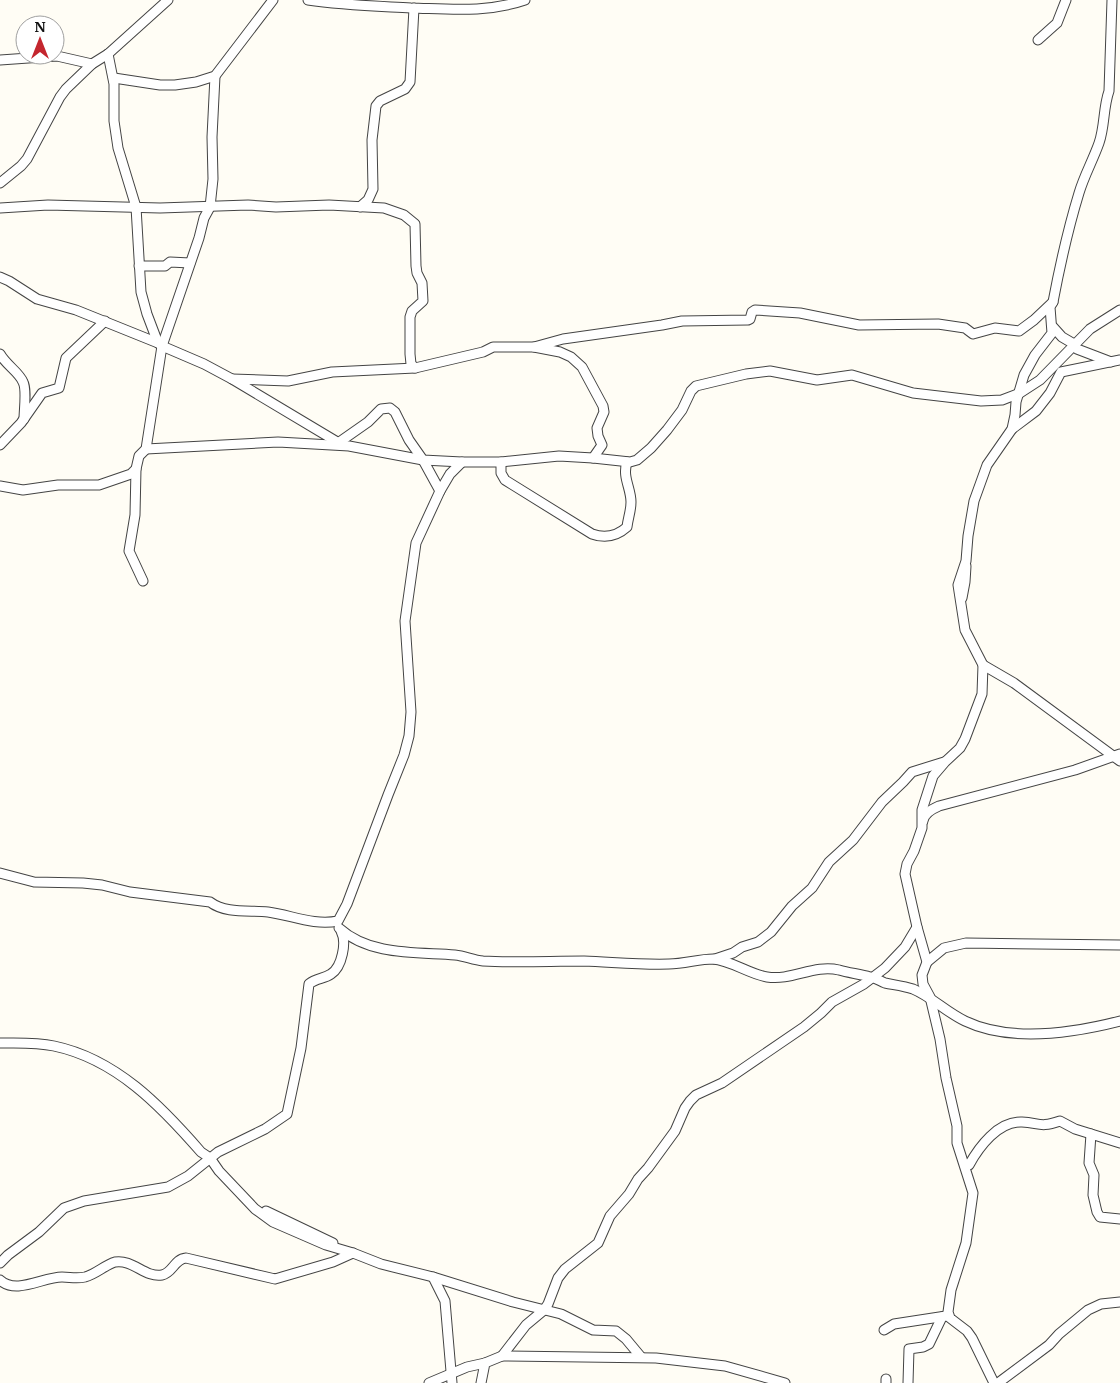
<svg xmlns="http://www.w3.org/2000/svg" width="1120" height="1383" font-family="Merriweather,serif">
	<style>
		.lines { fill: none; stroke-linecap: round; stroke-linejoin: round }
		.minor-casing { stroke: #444; stroke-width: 11 }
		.minor { stroke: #fff; stroke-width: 9 }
	</style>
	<rect width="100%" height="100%" fill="#fffdf5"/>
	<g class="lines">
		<defs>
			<g id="minor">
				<path d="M 308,0 C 342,5 376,6 411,8 C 450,9 487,13 525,0"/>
				<path d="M 1038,40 L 1057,23 L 1066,0"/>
				<path d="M 108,54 L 114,84 L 114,121 L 118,148 L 136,207 L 141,292 L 147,314 L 158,343"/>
				<path d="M 0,60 L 57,56 L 92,64"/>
				<path d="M 114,78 L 160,85 L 175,85 L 196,82 L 215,76 L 273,0"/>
				<path d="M 0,183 L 21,166 L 27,159 L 60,97 L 66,89 L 92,64 L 108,54 L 168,0"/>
				<path d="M 360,207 L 368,200 L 373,189 L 372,140 L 376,106 L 380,101 L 405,89 L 410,82 L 414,8"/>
				<path d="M 0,208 L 48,205 L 160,208 L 248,205 L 276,207 L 329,205 L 384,208 L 404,215 L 415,224 L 416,266 L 417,273 L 422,283 L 423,301 L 412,311 L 410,317 L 410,354 L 411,364 L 415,368"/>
				<path d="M 139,266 L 165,266 L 170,262 L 190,263"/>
				<path d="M 0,277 L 9,281 L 37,299 L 76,310 L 158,343 L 162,346 L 204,364 L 232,379 L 339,443"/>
				<path d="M 1053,327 L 1062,337 L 1074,344 L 1077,349 L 1111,362"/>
				<path d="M 534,347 L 563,339 L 662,325 L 682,321 L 748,320 L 750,319 L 752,312 L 755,310 L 800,313 L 859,325 L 938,324 L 965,328 L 973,334 L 995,328 L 1019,331 L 1034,320 L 1053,302"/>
				<path d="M 0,354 C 6,365 19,372 23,382 C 27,389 24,410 24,419"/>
				<path d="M 232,379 L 288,381 L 332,372 L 415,368 L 483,352 L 493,347 L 534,347 L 560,352 L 571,357 L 582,367 L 603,406 L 604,412 L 597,428 L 598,436 L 602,445 L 593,458"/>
				<path d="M 1012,429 L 1036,411 L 1050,393 L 1061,372 L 1120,360"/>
				<path d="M 338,443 L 368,422 L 381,409 L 390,408 L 395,412 L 409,440 L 423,460 L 440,491"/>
				<path d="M 0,445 L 21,423 L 42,393 L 59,388 L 66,358 L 105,321"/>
				<path d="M 146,449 L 278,442 L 349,446 L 423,460 L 462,462 L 501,462 L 559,456 L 593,458 L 630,462 L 637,460 L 651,448 L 667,430 L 682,410 L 691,391 L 696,386 L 746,374 L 770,371 L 817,380 L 852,375 L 913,393 L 981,401 L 1002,400 L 1020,393 L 1040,380 L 1090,329 L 1120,310"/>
				<path d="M 501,462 L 501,473 L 505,480 L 592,534 C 606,539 617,536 627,527 C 628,518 631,511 631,502 C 631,488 622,477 627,462"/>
				<path d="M 136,469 L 135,515 L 129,551 L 143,581"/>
				<path d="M 0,486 L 23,490 L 58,485 L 99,485 L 131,474 L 136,469 L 139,456 L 146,449 L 162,346 L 199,238 L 204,218 L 210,207 L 213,179 L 212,137 L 215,76"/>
				<path d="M 962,598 L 965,582 L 966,566"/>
				<path d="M 983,665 L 1014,683 L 1120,761"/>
				<path d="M 923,821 C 924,814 932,809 939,806 L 1075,770 L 1120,754"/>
				<path d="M 0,873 L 34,882 L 83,883 L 102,885 L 130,892 L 210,902 C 226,914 249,910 268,912 C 291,915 314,926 338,921 L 347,904 L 388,795 L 404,755 L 409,736 L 411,712 L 405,621 L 416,543 L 440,491 L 450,474 L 462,462"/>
				<path d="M 339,928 C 370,956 416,952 455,955 C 465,956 473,960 483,961 C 517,963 550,961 584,961 C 612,962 641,965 669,964 C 684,964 699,959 713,959 C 730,960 749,974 767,977 C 792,981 814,964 839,970 C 849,973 860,974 870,977 C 876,978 880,981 885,983 C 895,985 904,986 913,989 C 932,997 946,1012 965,1021 C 1011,1043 1073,1033 1120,1021"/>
				<path d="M 715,959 L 733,953 L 742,947 L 758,942 L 771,932 L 792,906 L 812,888 L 829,862 L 853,840 L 882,802 L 903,782 L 912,772 L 944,762"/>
				<path d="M 927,962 L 944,948 L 966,943 L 1120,945"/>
				<path d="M 0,1043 C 18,1043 36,1042 54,1046 C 116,1059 161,1106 201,1152 L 210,1158 L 219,1171 L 255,1209 L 273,1222 L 326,1245 L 353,1253 L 381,1264 L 433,1277 L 513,1302 L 561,1314 L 593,1330 L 616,1331 L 626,1339 L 641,1357"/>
				<path d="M 1091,1134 L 1089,1163 L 1094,1175 L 1093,1195 L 1097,1212 L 1100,1217 L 1120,1219"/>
				<path d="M 969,1165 C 979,1147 998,1121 1022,1122 C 1040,1123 1040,1128 1060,1121 L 1075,1129 L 1120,1143"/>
				<path d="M 266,1211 L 333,1243"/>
				<path d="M 0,1263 L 8,1255 L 39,1232 L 64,1208 L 84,1201 L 168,1187 L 188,1176 L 218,1152 L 265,1129 L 287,1114 L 301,1048 L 309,984 C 316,978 324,979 331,974 C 342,967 347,942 341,931"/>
				<path d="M 433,1277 L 445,1301 L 452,1383"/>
				<path d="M 0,1280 C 16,1295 43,1277 62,1277 C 70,1277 76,1279 85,1277 C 96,1274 105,1265 115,1262 C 133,1259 145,1278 162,1275 C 173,1273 174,1259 186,1258 L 275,1279 L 333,1262 L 353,1253"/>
				<path d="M 884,1330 L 894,1324 L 946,1316"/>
				<path d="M 502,1356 L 526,1325 L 544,1310 L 548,1304 L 558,1278 L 565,1269 L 598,1243 L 610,1216 L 629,1194 L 638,1179 L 648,1168 L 675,1131 L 685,1108 L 690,1101 L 696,1095 L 722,1083 L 804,1027 L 821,1013 L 832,1002 L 864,984 L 885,968 L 905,947 L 917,927"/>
				<path d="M 429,1383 L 467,1367 L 485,1363"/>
				<path d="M 481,1383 L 485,1363 L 502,1356 L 656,1358 L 725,1366 L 785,1383"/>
				<path d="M 886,1383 L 886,1379"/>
				<path d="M 908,1383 L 909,1349 L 923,1347 L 929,1344 L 942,1317"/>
				<path d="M 994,1383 L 972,1338 L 967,1331 L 950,1318 L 948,1312 L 951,1290 L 966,1243 L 973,1193 L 957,1143 L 957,1126 L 946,1078 L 940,1039 L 930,997 L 923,984 L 922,975 L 927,962 L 917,927 L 905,874 L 907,864 L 914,851 L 922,828 L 922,810 L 933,776 L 945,762 L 960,748 L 965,739 L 982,694 L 983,665 L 965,630 L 958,585 L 966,561 L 968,536 L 974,501 L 987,465 L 1012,429 L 1015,415 L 1016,402 L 1024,375 L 1035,355 L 1052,333 L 1050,307 L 1053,302 C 1060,265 1068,229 1079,193 C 1084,176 1093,160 1099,143 C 1105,126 1103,108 1109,91 L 1112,0"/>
				<path d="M 998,1383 L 1049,1345 L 1059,1334 L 1088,1310 L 1101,1304 L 1120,1302"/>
			</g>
		</defs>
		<use href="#minor" class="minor-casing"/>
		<use href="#minor" class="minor"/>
	</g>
	<g transform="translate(40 40)"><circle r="24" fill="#ffffff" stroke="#a0a0a0"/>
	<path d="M0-4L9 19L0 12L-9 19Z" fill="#c4262e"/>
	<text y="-8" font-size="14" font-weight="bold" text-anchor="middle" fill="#111111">N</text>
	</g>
</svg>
